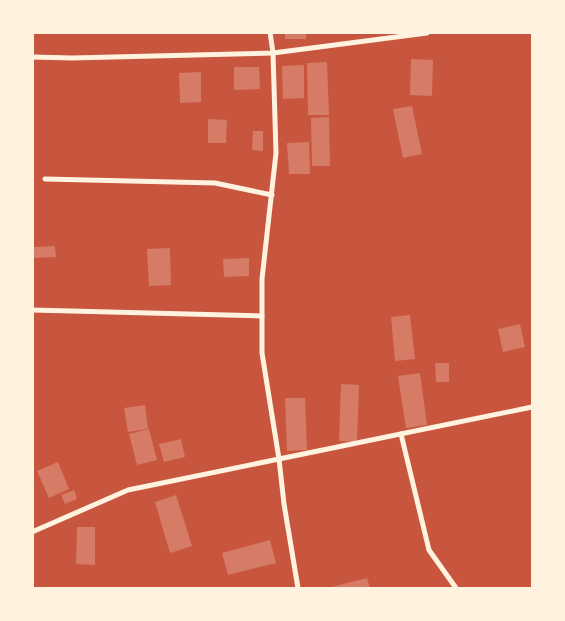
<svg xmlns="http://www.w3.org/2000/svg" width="565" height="621" font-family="Inter,sans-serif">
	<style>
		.building { fill: #d67c66 }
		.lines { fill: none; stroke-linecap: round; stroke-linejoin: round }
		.minor { stroke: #fff3e0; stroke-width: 5 }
	</style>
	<rect width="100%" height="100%" fill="#c8553d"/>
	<g class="building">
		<rect x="285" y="32" width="21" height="7"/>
		<path d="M 411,59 L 433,60 L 432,96 L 410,95 Z"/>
		<path d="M 327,62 L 329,115 L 308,115 L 307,63 Z"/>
		<path d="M 304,65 L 304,98 L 283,99 L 282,66 Z"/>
		<path d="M 234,67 L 259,67 L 260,89 L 234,90 Z"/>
		<path d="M 201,72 L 201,102 L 180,103 L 179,73 Z"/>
		<path d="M 412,106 L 422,154 L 403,158 L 393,109 Z"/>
		<path d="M 329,117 L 330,166 L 312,166 L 311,118 Z"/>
		<path d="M 208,119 L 227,120 L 226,143 L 208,143 Z"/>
		<path d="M 253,131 L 263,131 L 263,151 L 252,150 Z"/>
		<path d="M 309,142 L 310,174 L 289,174 L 287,143 Z"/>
		<path d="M 55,246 L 56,257 L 34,258 L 34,247 Z"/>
		<path d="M 170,248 L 171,285 L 149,286 L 147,249 Z"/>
		<path d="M 249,258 L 249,276 L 224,277 L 223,259 Z"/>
		<path d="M 410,315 L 415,359 L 395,361 L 391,317 Z"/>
		<path d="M 520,324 L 525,347 L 503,352 L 498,329 Z"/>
		<path d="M 435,363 L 449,363 L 449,382 L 436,382 Z"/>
		<path d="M 420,373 L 427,425 L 406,428 L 398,376 Z"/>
		<path d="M 341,384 L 359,385 L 357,442 L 339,441 Z"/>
		<path d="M 285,398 L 305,398 L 307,450 L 287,451 Z"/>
		<path d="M 145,405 L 148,429 L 128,432 L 124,408 Z"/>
		<path d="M 149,429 L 157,460 L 137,465 L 129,434 Z"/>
		<path d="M 181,439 L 185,457 L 164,462 L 159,444 Z"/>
		<path d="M 58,462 L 69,489 L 49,498 L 37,471 Z"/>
		<path d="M 74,490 L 77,499 L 65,504 L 61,495 Z"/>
		<path d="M 176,495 L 192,546 L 170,553 L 155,502 Z"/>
		<path d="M 77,527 L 95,527 L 95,565 L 76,564 Z"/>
		<path d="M 270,540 L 276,563 L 228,575 L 222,553 Z"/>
		<path d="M 367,578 L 370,588 L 328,588 Z"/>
	</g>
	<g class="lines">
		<g class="minor">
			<path d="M 270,32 L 273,53 L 276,153 L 262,279 L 262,353 L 279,459 L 284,504 L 298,588"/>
			<path d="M 32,57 L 72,58 L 273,53 L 427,33"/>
			<path d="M 45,179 L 215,183 L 272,195"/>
			<path d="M 32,310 L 262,316"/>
			<path d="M 401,434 L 429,550 L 456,588"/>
			<path d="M 32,532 L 128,490 L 532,407"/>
		</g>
	</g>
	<rect width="565" height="621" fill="none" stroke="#fff3e0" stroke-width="68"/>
</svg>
